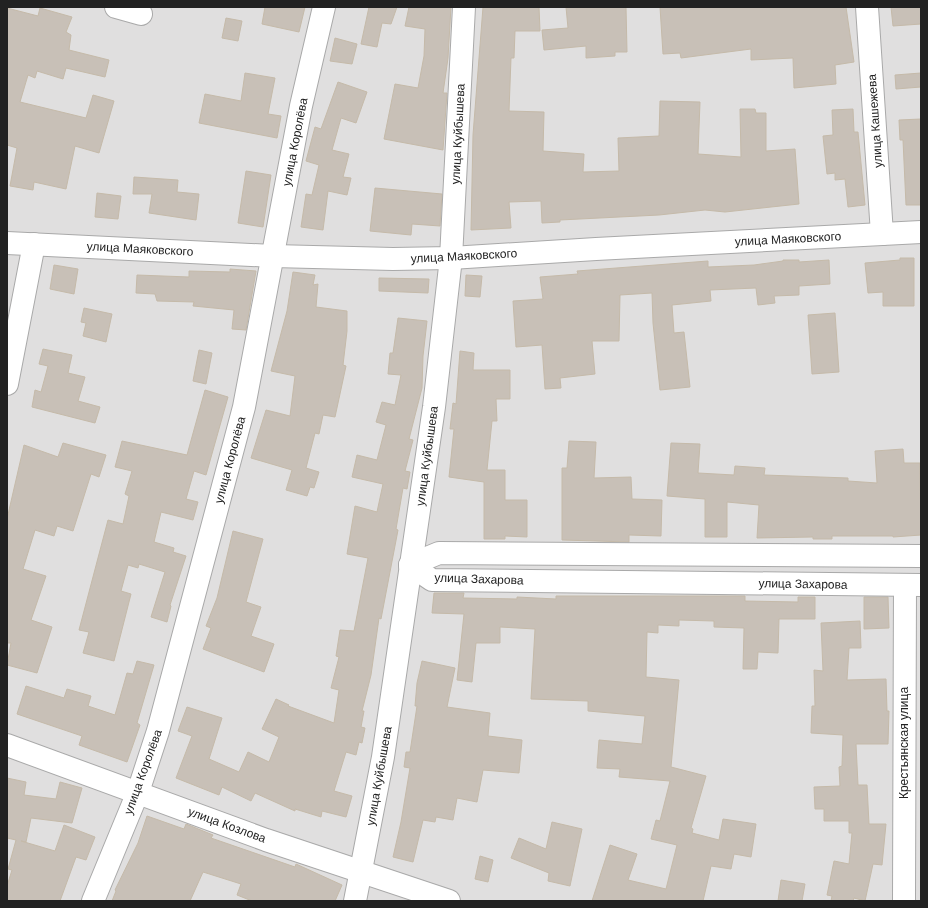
<svg xmlns="http://www.w3.org/2000/svg" width="928" height="908" font-family="Helvetica,sans-serif">
	<style>
		.residential { fill: #e0dfdf }
		.building { fill: #c8c0b7; stroke: #c5baa9 }
		.lines { fill: none; stroke-linecap: round; stroke-linejoin: round }
		.minor-casing { stroke: #a9a9a9; stroke-width: 24 }
		.minor { stroke: #fff; stroke-width: 22 }
		.labels { text-anchor: middle; dominant-baseline: central; stroke-width: 3; stroke-linejoin: round; paint-order: stroke }
		.street-label { font-size: 12px; fill: #222; stroke: #fff }
	</style>
	<rect width="100%" height="100%" fill="#f2f0e8"/>
	<rect class="residential" x="7" y="7" width="914" height="894"/>
	<g class="building">
		<path d="M 265,7 L 305,7 L 299,32 L 262,24 Z"/>
		<path d="M 369,7 L 397,7 L 391,24 L 382,23 L 377,47 L 361,44 Z"/>
		<path d="M 409,7 L 451,7 L 448,58 L 443,93 L 447,93 L 443,150 L 384,139 L 395,84 L 418,88 L 424,56 L 425,29 L 405,26 Z"/>
		<path d="M 483,7 L 539,7 L 540,31 L 515,31 L 514,58 L 511,58 L 509,111 L 544,112 L 543,151 L 584,154 L 583,172 L 619,171 L 618,138 L 659,136 L 660,101 L 700,102 L 698,154 L 741,157 L 740,109 L 755,109 L 756,113 L 766,113 L 766,151 L 795,149 L 799,204 L 725,212 L 705,210 L 659,215 L 560,220 L 560,222 L 542,223 L 541,201 L 509,202 L 511,228 L 471,230 L 473,135 Z"/>
		<path d="M 566,7 L 626,7 L 627,52 L 615,52 L 615,56 L 586,58 L 586,46 L 544,50 L 542,30 L 568,28 Z"/>
		<path d="M 660,7 L 846,7 L 854,62 L 835,65 L 836,84 L 794,88 L 793,58 L 751,60 L 751,49 L 681,58 L 680,53 L 663,54 Z"/>
		<path d="M 891,7 L 921,7 L 921,24 L 893,26 Z"/>
		<path d="M 7,8 L 38,16 L 40,8 L 72,17 L 66,32 L 71,35 L 69,50 L 109,60 L 105,77 L 66,68 L 63,79 L 37,71 L 35,78 L 28,75 L 20,102 L 86,118 L 93,95 L 114,101 L 99,153 L 75,146 L 66,189 L 34,182 L 33,190 L 10,186 L 17,148 L 7,145 Z"/>
		<path d="M 226,18 L 242,21 L 238,41 L 222,38 Z"/>
		<path d="M 335,38 L 357,44 L 352,64 L 330,61 Z"/>
		<path d="M 245,73 L 275,78 L 268,114 L 281,116 L 277,138 L 199,123 L 205,94 L 241,101 Z"/>
		<path d="M 921,73 L 921,87 L 896,89 L 895,75 Z"/>
		<path d="M 338,82 L 367,92 L 356,123 L 341,118 L 332,150 L 349,154 L 343,177 L 351,178 L 347,195 L 328,191 L 323,230 L 301,227 L 306,194 L 312,195 L 319,165 L 306,161 L 315,127 L 321,129 Z"/>
		<path d="M 853,109 L 854,132 L 858,132 L 865,205 L 848,207 L 845,179 L 835,180 L 835,173 L 827,174 L 823,136 L 833,135 L 832,110 Z"/>
		<path d="M 921,119 L 921,205 L 906,205 L 903,140 L 900,140 L 899,120 Z"/>
		<path d="M 246,171 L 271,175 L 263,227 L 238,223 Z"/>
		<path d="M 134,177 L 178,180 L 177,192 L 199,194 L 196,220 L 149,213 L 152,194 L 133,194 Z"/>
		<path d="M 375,188 L 442,194 L 440,226 L 412,224 L 411,235 L 370,231 Z"/>
		<path d="M 97,193 L 121,196 L 118,219 L 95,217 Z"/>
		<path d="M 900,258 L 914,258 L 914,306 L 883,306 L 883,292 L 868,293 L 865,263 L 900,260 Z"/>
		<path d="M 783,260 L 799,260 L 799,262 L 829,260 L 830,284 L 799,286 L 799,295 L 774,296 L 775,303 L 758,305 L 756,288 L 710,290 L 711,301 L 672,305 L 674,333 L 684,332 L 690,387 L 660,390 L 653,323 L 652,293 L 620,295 L 619,341 L 592,341 L 595,374 L 560,378 L 561,388 L 545,389 L 542,345 L 516,347 L 513,301 L 543,299 L 540,277 L 578,274 L 577,271 L 708,261 L 708,267 L 754,265 L 783,261 Z"/>
		<path d="M 54,265 L 78,269 L 74,294 L 50,289 Z"/>
		<path d="M 230,269 L 256,271 L 246,330 L 232,329 L 234,310 L 193,306 L 194,302 L 157,301 L 155,294 L 136,293 L 137,275 L 189,277 L 189,271 L 230,272 Z"/>
		<path d="M 293,272 L 315,275 L 313,285 L 318,284 L 316,307 L 347,311 L 347,331 L 343,365 L 346,366 L 335,417 L 323,415 L 319,434 L 315,433 L 306,468 L 319,472 L 314,488 L 310,487 L 307,496 L 286,490 L 292,470 L 251,458 L 266,410 L 290,416 L 295,376 L 271,371 L 287,311 Z"/>
		<path d="M 466,275 L 482,276 L 480,297 L 465,296 Z"/>
		<path d="M 379,278 L 429,279 L 428,293 L 379,291 Z"/>
		<path d="M 84,308 L 112,314 L 106,342 L 83,336 L 86,323 L 81,322 Z"/>
		<path d="M 835,313 L 839,372 L 812,374 L 808,315 Z"/>
		<path d="M 398,318 L 427,321 L 423,356 L 422,388 L 409,439 L 413,440 L 405,471 L 410,472 L 407,489 L 403,488 L 396,529 L 398,530 L 381,619 L 379,618 L 371,675 L 362,711 L 364,711 L 361,727 L 365,728 L 362,743 L 359,742 L 356,755 L 346,752 L 334,791 L 352,796 L 346,817 L 322,811 L 321,817 L 295,809 L 295,811 L 255,793 L 251,801 L 222,787 L 219,795 L 176,778 L 192,736 L 178,731 L 187,707 L 222,718 L 209,759 L 239,772 L 248,752 L 269,762 L 279,737 L 262,729 L 276,699 L 289,705 L 288,706 L 334,723 L 339,690 L 331,688 L 339,657 L 336,656 L 340,630 L 354,631 L 368,558 L 347,554 L 355,506 L 377,512 L 383,484 L 352,477 L 357,455 L 377,460 L 386,425 L 376,422 L 382,402 L 395,405 L 401,375 L 388,374 L 390,353 L 393,353 Z"/>
		<path d="M 43,349 L 72,355 L 68,373 L 85,377 L 78,401 L 100,407 L 95,423 L 32,407 L 35,390 L 41,392 L 48,366 L 39,364 Z"/>
		<path d="M 199,350 L 212,353 L 206,384 L 193,381 Z"/>
		<path d="M 460,351 L 474,353 L 473,370 L 510,370 L 510,399 L 496,399 L 497,421 L 492,421 L 487,470 L 505,470 L 505,500 L 527,500 L 527,537 L 505,536 L 505,539 L 484,539 L 484,482 L 449,477 L 454,429 L 450,429 L 453,403 L 456,404 Z"/>
		<path d="M 205,390 L 228,397 L 206,475 L 194,471 L 186,499 L 198,502 L 193,520 L 161,512 L 154,542 L 174,548 L 173,552 L 186,556 L 170,605 L 171,606 L 167,622 L 151,617 L 165,572 L 139,564 L 138,568 L 128,565 L 121,591 L 131,594 L 114,661 L 83,653 L 89,632 L 79,630 L 108,520 L 123,524 L 129,496 L 125,494 L 132,471 L 115,467 L 122,441 L 187,455 Z"/>
		<path d="M 569,441 L 596,442 L 594,478 L 631,477 L 632,499 L 662,500 L 661,536 L 629,535 L 629,542 L 562,540 L 562,468 L 567,468 Z"/>
		<path d="M 63,443 L 106,455 L 99,477 L 91,474 L 73,531 L 57,526 L 54,536 L 35,530 L 23,569 L 46,576 L 31,620 L 52,627 L 37,673 L 7,665 L 11,643 L 7,643 L 7,519 L 24,445 L 58,457 Z"/>
		<path d="M 671,443 L 700,444 L 698,473 L 734,475 L 735,466 L 765,468 L 764,475 L 848,478 L 848,481 L 877,483 L 875,451 L 903,449 L 904,463 L 920,463 L 921,535 L 893,537 L 893,536 L 832,536 L 832,539 L 813,539 L 813,537 L 757,538 L 759,505 L 727,502 L 727,537 L 705,537 L 705,499 L 667,496 Z"/>
		<path d="M 233,531 L 263,539 L 246,602 L 261,607 L 251,636 L 274,644 L 264,672 L 203,649 L 211,628 L 206,626 L 217,598 Z"/>
		<path d="M 434,593 L 464,593 L 463,598 L 517,599 L 517,597 L 556,599 L 556,596 L 745,596 L 745,601 L 798,602 L 798,597 L 815,597 L 815,619 L 779,619 L 778,653 L 758,652 L 757,669 L 743,669 L 744,628 L 714,627 L 714,621 L 679,620 L 679,626 L 658,625 L 658,633 L 647,632 L 646,677 L 679,680 L 671,767 L 706,776 L 691,828 L 693,829 L 692,833 L 719,840 L 723,819 L 756,824 L 751,857 L 734,854 L 731,869 L 711,866 L 703,901 L 592,901 L 610,845 L 637,854 L 628,880 L 666,889 L 677,845 L 651,839 L 656,820 L 660,821 L 670,781 L 619,777 L 620,769 L 597,768 L 599,740 L 642,744 L 645,716 L 588,711 L 588,701 L 531,699 L 535,629 L 500,627 L 500,643 L 476,643 L 472,682 L 457,680 L 464,614 L 432,613 Z"/>
		<path d="M 864,597 L 888,597 L 889,628 L 864,629 Z"/>
		<path d="M 860,621 L 861,648 L 849,648 L 847,680 L 886,679 L 887,711 L 889,711 L 888,744 L 856,744 L 858,785 L 867,785 L 869,824 L 886,824 L 882,865 L 873,864 L 865,901 L 854,898 L 853,901 L 831,901 L 832,896 L 827,895 L 834,861 L 849,864 L 852,833 L 849,833 L 849,821 L 824,821 L 824,809 L 815,809 L 814,787 L 840,786 L 839,767 L 842,766 L 843,735 L 811,733 L 812,706 L 815,706 L 814,670 L 823,671 L 821,623 Z"/>
		<path d="M 137,661 L 154,665 L 137,723 L 140,725 L 127,762 L 79,745 L 82,736 L 17,714 L 26,686 L 64,698 L 67,689 L 91,696 L 88,706 L 115,715 L 127,673 L 133,674 Z"/>
		<path d="M 422,661 L 455,668 L 447,707 L 490,713 L 488,736 L 522,740 L 519,773 L 483,770 L 477,802 L 457,798 L 453,820 L 436,817 L 435,822 L 423,820 L 413,862 L 393,857 L 401,822 L 410,768 L 404,767 L 406,752 L 410,752 L 417,706 L 415,706 L 417,683 Z"/>
		<path d="M 7,778 L 26,782 L 24,795 L 56,799 L 60,782 L 82,788 L 72,823 L 31,818 L 26,842 L 21,841 L 55,851 L 64,825 L 95,837 L 86,860 L 76,857 L 60,901 L 7,901 L 7,886 L 12,870 L 8,869 L 16,840 L 7,838 Z"/>
		<path d="M 147,816 L 184,829 L 186,824 L 213,835 L 211,838 L 295,867 L 296,864 L 342,885 L 335,901 L 252,901 L 237,895 L 241,884 L 203,872 L 190,901 L 112,901 L 116,891 L 115,890 L 138,843 Z"/>
		<path d="M 552,822 L 582,829 L 570,886 L 548,881 L 549,873 L 511,858 L 519,838 L 546,849 Z"/>
		<path d="M 480,856 L 493,860 L 488,882 L 475,879 Z"/>
		<path d="M 781,880 L 805,884 L 802,901 L 778,901 Z"/>
	</g>
	<g class="lines">
		<defs>
			<g id="minor">
				<path d="M 116,7 L 141,14"/>
				<path d="M 867,7 L 882,234"/>
				<path d="M 7,243 L 273,256 L 393,259 L 451,258 L 596,249 L 921,232"/>
				<path d="M 7,384 L 34,244"/>
				<path d="M 410,565 L 432,580 L 921,585"/>
				<path d="M 410,565 L 439,553 L 921,556"/>
				<path d="M 7,745 L 266,840 L 449,901"/>
				<path d="M 93,901 L 138,792 L 158,731 L 244,407 L 301,106 L 324,7"/>
				<path d="M 355,901 L 383,757 L 434,407 L 451,258 L 464,7"/>
				<path d="M 904,901 L 905,585"/>
			</g>
		</defs>
		<use href="#minor" class="minor-casing"/>
		<use href="#minor" class="minor"/>
	</g>
	<g class="labels">
		<g class="street-label">
			<text transform="translate(875 121) rotate(-94)">улица Кашежева</text>
			<text transform="translate(458 134) rotate(-87)">улица Куйбышева</text>
			<text transform="translate(295 142) rotate(-79)">улица Королёва</text>
			<text transform="translate(788 239) rotate(-3)">улица Маяковского</text>
			<text transform="translate(140 249) rotate(3)">улица Маяковского</text>
			<text transform="translate(464 256) rotate(-3)">улица Маяковского</text>
			<text transform="translate(427 456) rotate(-82)">улица Куйбышева</text>
			<text transform="translate(230 460) rotate(-75)">улица Королёва</text>
			<text transform="translate(479 579) rotate(2)">улица Захарова</text>
			<text transform="translate(803 584) rotate(1)">улица Захарова</text>
			<text transform="translate(904 743) rotate(-90)">Крестьянская улица</text>
			<text transform="translate(143 772) rotate(-70)">улица Королёва</text>
			<text transform="translate(379 776) rotate(-80)">улица Куйбышева</text>
			<text transform="translate(227 825) rotate(20)">улица Козлова</text>
		</g>
	</g>
	<rect width="928" height="908" fill="none" stroke="#222222" stroke-width="16"/>
</svg>
